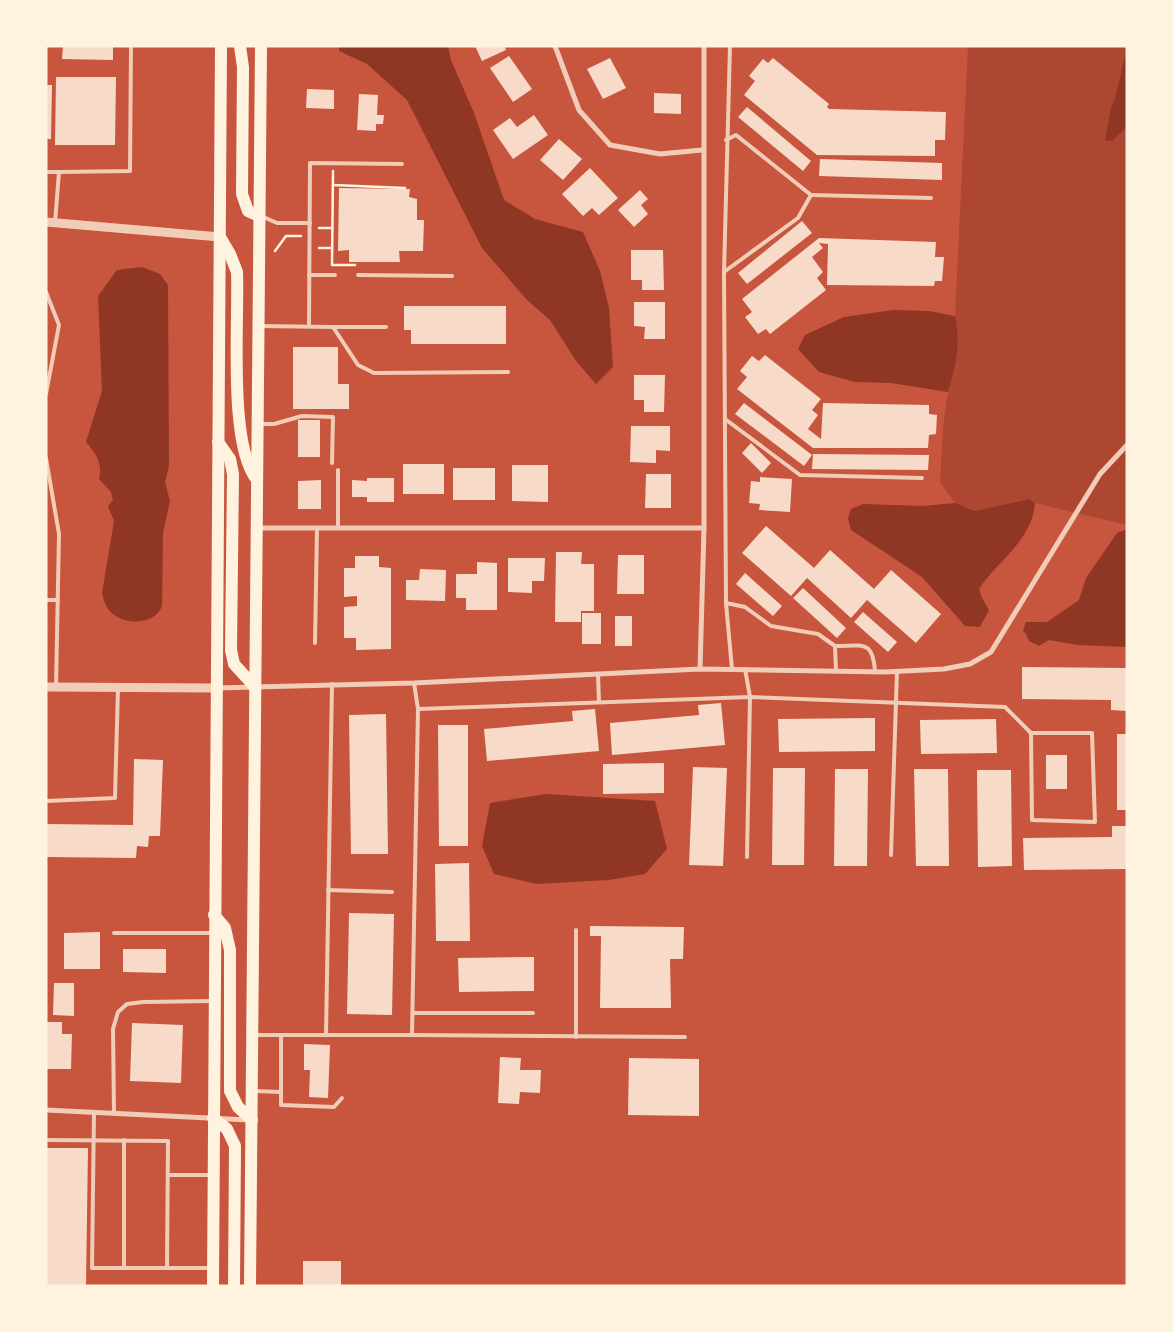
<svg xmlns="http://www.w3.org/2000/svg" width="1173" height="1332" font-family="Mulish,sans-serif">
	<style>
		.green { fill: #ae4732 }
		.water { fill: #8f3625 }
		.building { fill: #f7dbc8 }
		.lines { fill: none; stroke-linecap: round; stroke-linejoin: round }
		.path { stroke: #fff3e0; stroke-width: 2.5 }
		.service { stroke: #f1ccb7; stroke-width: 4 }
		.minor { stroke: #f1ccb7; stroke-width: 5 }
		.tertiary { stroke: #f1ccb7; stroke-width: 9 }
		.primary { stroke: #fff3e0; stroke-width: 12 }
	</style>
	<rect width="100%" height="100%" fill="#c8553d"/>
	<path class="green" d="M 968,46 L 1127,46 L 1127,525 L 1035,503 L 1029,499 L 975,511 L 955,503 L 940,482 C 942,453 942,422 948,393 C 953,361 962,351 955,316 Z"/>
	<g class="water">
		<path d="M 339,46 L 448,46 L 451,60 L 474,113 L 504,200 L 535,219 L 583,232 L 600,271 L 609,308 L 613,367 L 596,384 L 576,361 L 550,320 L 527,300 L 482,248 L 407,100 L 367,64 L 339,51 Z"/>
		<path d="M 1127,47 L 1127,127 L 1113,140 L 1105,141 L 1111,107 L 1115,99 Z"/>
		<path d="M 142,267 L 160,274 L 168,285 L 169,465 L 165,482 L 170,501 L 163,533 L 162,606 C 155,624 128,626 113,614 C 106,609 104,601 102,593 L 114,521 L 108,506 L 113,500 L 111,492 L 99,479 C 103,463 96,454 86,442 L 102,391 L 98,296 L 117,270 Z"/>
		<path d="M 893,310 L 929,311 L 955,316 C 961,345 956,365 948,392 L 891,383 L 855,382 L 819,372 L 798,349 L 805,335 L 844,317 Z"/>
		<path d="M 1029,499 L 1035,503 C 1032,541 998,560 979,589 L 982,598 L 989,610 L 980,627 L 965,626 L 922,577 L 851,530 L 848,518 L 851,509 L 863,504 L 923,506 L 955,503 L 975,511 Z"/>
		<path d="M 1127,529 L 1127,647 L 1078,645 L 1049,640 L 1039,646 L 1029,641 L 1026,634 L 1023,631 L 1026,622 L 1047,622 L 1079,600 L 1086,578 L 1117,533 Z"/>
		<path d="M 546,794 L 655,801 L 667,849 L 645,874 L 609,880 L 536,884 L 494,874 L 482,846 L 490,803 Z"/>
	</g>
	<g class="building">
		<path d="M 63,46 L 113,46 L 113,60 L 62,59 Z"/>
		<path d="M 475,46 L 505,46 L 506,50 L 482,61 Z"/>
		<path d="M 509,56 L 532,89 L 513,102 L 490,68 Z"/>
		<path d="M 610,58 L 626,88 L 603,99 L 587,69 Z"/>
		<path d="M 773,58 L 829,104 L 827,107 L 829,109 L 946,112 L 945,140 L 935,140 L 935,156 L 817,155 L 744,95 L 755,81 L 749,76 L 763,59 L 768,63 Z"/>
		<path d="M 56,77 L 116,77 L 115,145 L 55,145 Z"/>
		<path d="M 46,85 L 52,85 L 51,139 L 46,139 Z"/>
		<path d="M 307,89 L 334,90 L 334,109 L 306,108 Z"/>
		<path d="M 654,93 L 681,94 L 681,114 L 654,113 Z"/>
		<path d="M 359,94 L 378,95 L 377,115 L 384,115 L 383,124 L 376,124 L 376,131 L 357,130 Z"/>
		<path d="M 747,107 L 811,161 L 803,171 L 738,117 Z"/>
		<path d="M 534,115 L 548,135 L 513,159 L 493,130 L 510,118 L 517,127 Z"/>
		<path d="M 559,139 L 582,159 L 563,180 L 540,160 Z"/>
		<path d="M 820,159 L 942,163 L 942,180 L 819,176 Z"/>
		<path d="M 590,168 L 618,198 L 599,215 L 592,208 L 583,216 L 562,194 Z"/>
		<path d="M 339,188 L 410,189 L 409,197 L 417,199 L 417,220 L 424,220 L 423,251 L 399,251 L 400,262 L 349,262 L 349,250 L 338,251 Z"/>
		<path d="M 640,190 L 648,199 L 641,205 L 648,214 L 634,227 L 618,210 Z"/>
		<path d="M 802,221 L 812,233 L 747,284 L 738,273 Z"/>
		<path d="M 819,238 L 936,242 L 935,257 L 944,257 L 942,281 L 935,281 L 934,286 L 827,285 L 828,244 L 819,243 L 823,248 L 812,257 L 823,272 L 817,278 L 826,290 L 770,334 L 766,329 L 758,334 L 745,317 L 752,312 L 742,299 Z"/>
		<path d="M 631,250 L 663,250 L 664,290 L 642,290 L 642,280 L 631,280 Z"/>
		<path d="M 634,302 L 665,302 L 665,339 L 644,339 L 645,327 L 634,326 Z"/>
		<path d="M 404,306 L 506,306 L 506,344 L 411,344 L 411,330 L 404,330 Z"/>
		<path d="M 293,347 L 338,347 L 338,384 L 349,384 L 349,409 L 293,409 Z"/>
		<path d="M 765,355 L 821,399 L 812,410 L 818,415 L 808,429 L 821,439 L 823,403 L 929,405 L 929,414 L 937,415 L 936,434 L 929,435 L 928,448 L 813,448 L 737,389 L 747,377 L 740,371 L 752,356 L 759,361 Z"/>
		<path d="M 634,375 L 665,375 L 664,412 L 644,412 L 644,400 L 634,400 Z"/>
		<path d="M 744,403 L 812,455 L 804,466 L 735,414 Z"/>
		<rect x="298" y="420" width="22" height="37"/>
		<path d="M 631,426 L 670,426 L 670,451 L 656,450 L 656,463 L 630,462 Z"/>
		<path d="M 751,443 L 771,463 L 762,473 L 742,453 Z"/>
		<path d="M 813,454 L 929,455 L 928,470 L 812,469 Z"/>
		<rect x="403" y="464" width="41" height="30"/>
		<path d="M 512,465 L 548,465 L 548,502 L 512,501 Z"/>
		<rect x="453" y="468" width="42" height="32"/>
		<path d="M 646,474 L 671,474 L 671,508 L 645,508 Z"/>
		<path d="M 760,477 L 792,479 L 790,512 L 759,510 L 760,504 L 749,503 L 751,481 L 760,482 Z"/>
		<path d="M 367,478 L 394,478 L 394,502 L 367,502 L 367,497 L 352,497 L 352,480 L 367,481 Z"/>
		<path d="M 321,480 L 321,509 L 298,509 L 298,481 Z"/>
		<path d="M 766,526 L 814,568 L 830,550 L 874,589 L 891,570 L 941,614 L 916,643 L 867,600 L 851,618 L 807,578 L 791,596 L 742,553 Z"/>
		<path d="M 556,552 L 582,552 L 581,564 L 594,564 L 594,611 L 581,611 L 581,622 L 555,622 Z"/>
		<path d="M 618,555 L 644,555 L 644,594 L 617,594 Z"/>
		<path d="M 355,556 L 379,556 L 379,567 L 391,568 L 391,649 L 356,650 L 356,638 L 344,638 L 344,607 L 357,606 L 357,596 L 344,597 L 344,568 L 355,568 Z"/>
		<path d="M 508,558 L 545,558 L 544,581 L 532,581 L 532,593 L 508,592 Z"/>
		<path d="M 477,562 L 497,563 L 497,610 L 466,610 L 466,598 L 456,598 L 456,574 L 477,574 Z"/>
		<path d="M 420,569 L 446,570 L 445,601 L 406,600 L 406,580 L 419,580 Z"/>
		<path d="M 745,573 L 782,606 L 773,616 L 736,584 Z"/>
		<path d="M 803,588 L 846,628 L 837,638 L 793,598 Z"/>
		<path d="M 863,612 L 897,642 L 888,652 L 854,622 Z"/>
		<rect x="582" y="613" width="19" height="31"/>
		<rect x="615" y="616" width="17" height="30"/>
		<path d="M 1022,667 L 1127,668 L 1127,711 L 1111,710 L 1111,700 L 1022,699 Z"/>
		<path d="M 721,703 L 725,745 L 612,755 L 610,723 L 699,715 L 698,705 Z"/>
		<path d="M 595,709 L 599,751 L 487,761 L 484,729 L 573,721 L 572,711 Z"/>
		<path d="M 386,714 L 388,854 L 351,854 L 349,715 Z"/>
		<path d="M 875,718 L 875,751 L 779,752 L 778,719 Z"/>
		<path d="M 996,719 L 997,753 L 921,754 L 920,720 Z"/>
		<path d="M 438,725 L 468,725 L 468,846 L 439,846 Z"/>
		<rect x="1117" y="734" width="10" height="76"/>
		<rect x="1046" y="755" width="21" height="34"/>
		<path d="M 134,759 L 163,760 L 160,836 L 149,836 L 148,847 L 137,846 L 136,858 L 46,857 L 46,824 L 133,825 Z"/>
		<path d="M 664,763 L 664,793 L 603,794 L 603,764 Z"/>
		<path d="M 693,767 L 727,768 L 723,866 L 689,865 Z"/>
		<path d="M 773,768 L 805,768 L 804,865 L 772,865 Z"/>
		<path d="M 835,769 L 868,769 L 867,866 L 834,866 Z"/>
		<path d="M 914,769 L 948,769 L 949,866 L 916,866 Z"/>
		<path d="M 977,770 L 1011,770 L 1012,866 L 978,867 Z"/>
		<path d="M 1112,826 L 1127,826 L 1127,869 L 1024,870 L 1023,838 L 1112,837 Z"/>
		<path d="M 469,863 L 470,941 L 436,941 L 435,864 Z"/>
		<path d="M 349,913 L 394,914 L 392,1015 L 347,1014 Z"/>
		<path d="M 590,926 L 684,927 L 683,959 L 670,959 L 671,1008 L 600,1008 L 601,936 L 590,936 Z"/>
		<path d="M 100,932 L 100,969 L 64,969 L 64,933 Z"/>
		<path d="M 123,949 L 166,949 L 166,973 L 123,972 Z"/>
		<path d="M 534,957 L 534,991 L 459,992 L 458,958 Z"/>
		<path d="M 54,983 L 74,983 L 74,1016 L 53,1015 Z"/>
		<path d="M 46,1022 L 62,1022 L 62,1034 L 72,1034 L 71,1069 L 46,1069 Z"/>
		<path d="M 132,1023 L 183,1025 L 181,1083 L 130,1081 Z"/>
		<path d="M 304,1044 L 330,1045 L 328,1098 L 309,1097 L 310,1070 L 304,1070 Z"/>
		<path d="M 500,1057 L 521,1058 L 520,1070 L 541,1070 L 540,1093 L 520,1092 L 519,1104 L 498,1103 Z"/>
		<path d="M 629,1058 L 699,1059 L 699,1116 L 628,1115 Z"/>
		<path d="M 46,1148 L 88,1148 L 86,1286 L 46,1286 Z"/>
		<rect x="303" y="1261" width="38" height="25"/>
	</g>
	<g class="lines">
		<g class="path">
			<path d="M 333,171 L 332,265 L 355,265"/>
			<path d="M 333,185 L 405,188"/>
			<path d="M 319,228 L 332,228"/>
			<path d="M 319,248 L 332,248"/>
			<path d="M 275,251 L 286,236 L 301,236"/>
		</g>
		<g class="service">
			<path d="M 730,46 L 724,272 L 726,603 L 732,669"/>
			<path d="M 46,172 L 59,172"/>
			<path d="M 811,195 L 931,198"/>
			<path d="M 261,216 L 277,223 L 310,223"/>
			<path d="M 55,223 L 59,172 L 130,171 L 131,46"/>
			<path d="M 724,272 L 798,218 L 811,195 L 736,135 L 726,140"/>
			<path d="M 309,275 L 335,275"/>
			<path d="M 358,275 L 452,276"/>
			<path d="M 46,292 L 59,325 L 46,394"/>
			<path d="M 260,326 L 333,327 L 358,365 L 374,373 L 508,372"/>
			<path d="M 309,326 L 310,163 L 402,164"/>
			<path d="M 333,327 L 386,327"/>
			<path d="M 725,419 L 800,475 L 922,478"/>
			<path d="M 259,424 L 274,424 L 302,416 L 333,417 L 332,463"/>
			<path d="M 46,458 L 59,534 L 56,687"/>
			<path d="M 338,528 L 338,470"/>
			<path d="M 46,600 L 58,600"/>
			<path d="M 726,603 L 745,607 L 771,626 L 818,634 L 835,646 L 836,671"/>
			<path d="M 315,643 L 317,528"/>
			<path d="M 835,646 C 862,646 873,639 875,672"/>
			<path d="M 598,674 L 599,702"/>
			<path d="M 414,683 L 418,709"/>
			<path d="M 46,801 L 115,798 L 118,688"/>
			<path d="M 891,855 L 897,671"/>
			<path d="M 747,857 L 750,697 L 1005,707 L 1031,733 L 1092,733 L 1095,822 L 1032,820 L 1031,733"/>
			<path d="M 328,890 L 392,892"/>
			<path d="M 576,930 L 576,1037"/>
			<path d="M 114,933 L 212,933"/>
			<path d="M 414,1013 L 533,1013"/>
			<path d="M 255,1035 L 412,1035 L 418,709 L 750,697 L 745,669"/>
			<path d="M 281,1035 L 281,1105 L 334,1107 L 342,1098"/>
			<path d="M 326,1035 L 332,684"/>
			<path d="M 412,1035 L 685,1037"/>
			<path d="M 255,1091 L 280,1092"/>
			<path d="M 94,1112 L 92,1268 L 210,1268"/>
			<path d="M 114,1113 L 113,1029 L 118,1012 L 127,1004 L 143,1002 L 213,1001"/>
			<path d="M 46,1140 L 168,1141 L 167,1268"/>
			<path d="M 168,1175 L 210,1175"/>
			<path d="M 124,1268 L 124,1140"/>
		</g>
		<g class="minor">
			<path d="M 555,46 L 579,110 L 610,145 L 660,154 L 702,150"/>
			<path d="M 257,528 L 704,528"/>
			<path d="M 700,669 L 704,528 L 704,46"/>
			<path d="M 216,688 L 414,683 L 700,669 L 885,672 L 944,669 L 970,664 L 991,652 L 1100,474 L 1127,445"/>
			<path d="M 46,1110 L 249,1120"/>
		</g>
		<g class="tertiary">
			<path d="M 46,222 L 220,237"/>
			<path d="M 46,687 L 216,688"/>
		</g>
		<g class="primary">
			<path d="M 240,46 L 243,67 L 242,194 L 248,211 L 259,216"/>
			<path d="M 220,237 L 230,254 L 237,272 C 239,321 228,445 257,480"/>
			<path d="M 218,442 L 230,459 L 233,474 L 231,650 L 234,664 L 255,687"/>
			<path d="M 214,915 L 225,928 L 230,950 L 230,1091 L 238,1107 L 252,1120"/>
			<path d="M 213,1118 L 227,1129 L 235,1146 L 234,1286"/>
			<path d="M 213,1286 L 221,46"/>
			<path d="M 250,1286 L 261,46"/>
		</g>
	</g>
	<rect width="1173" height="1332" fill="none" stroke="#fff3e0" stroke-width="95"/>
</svg>
